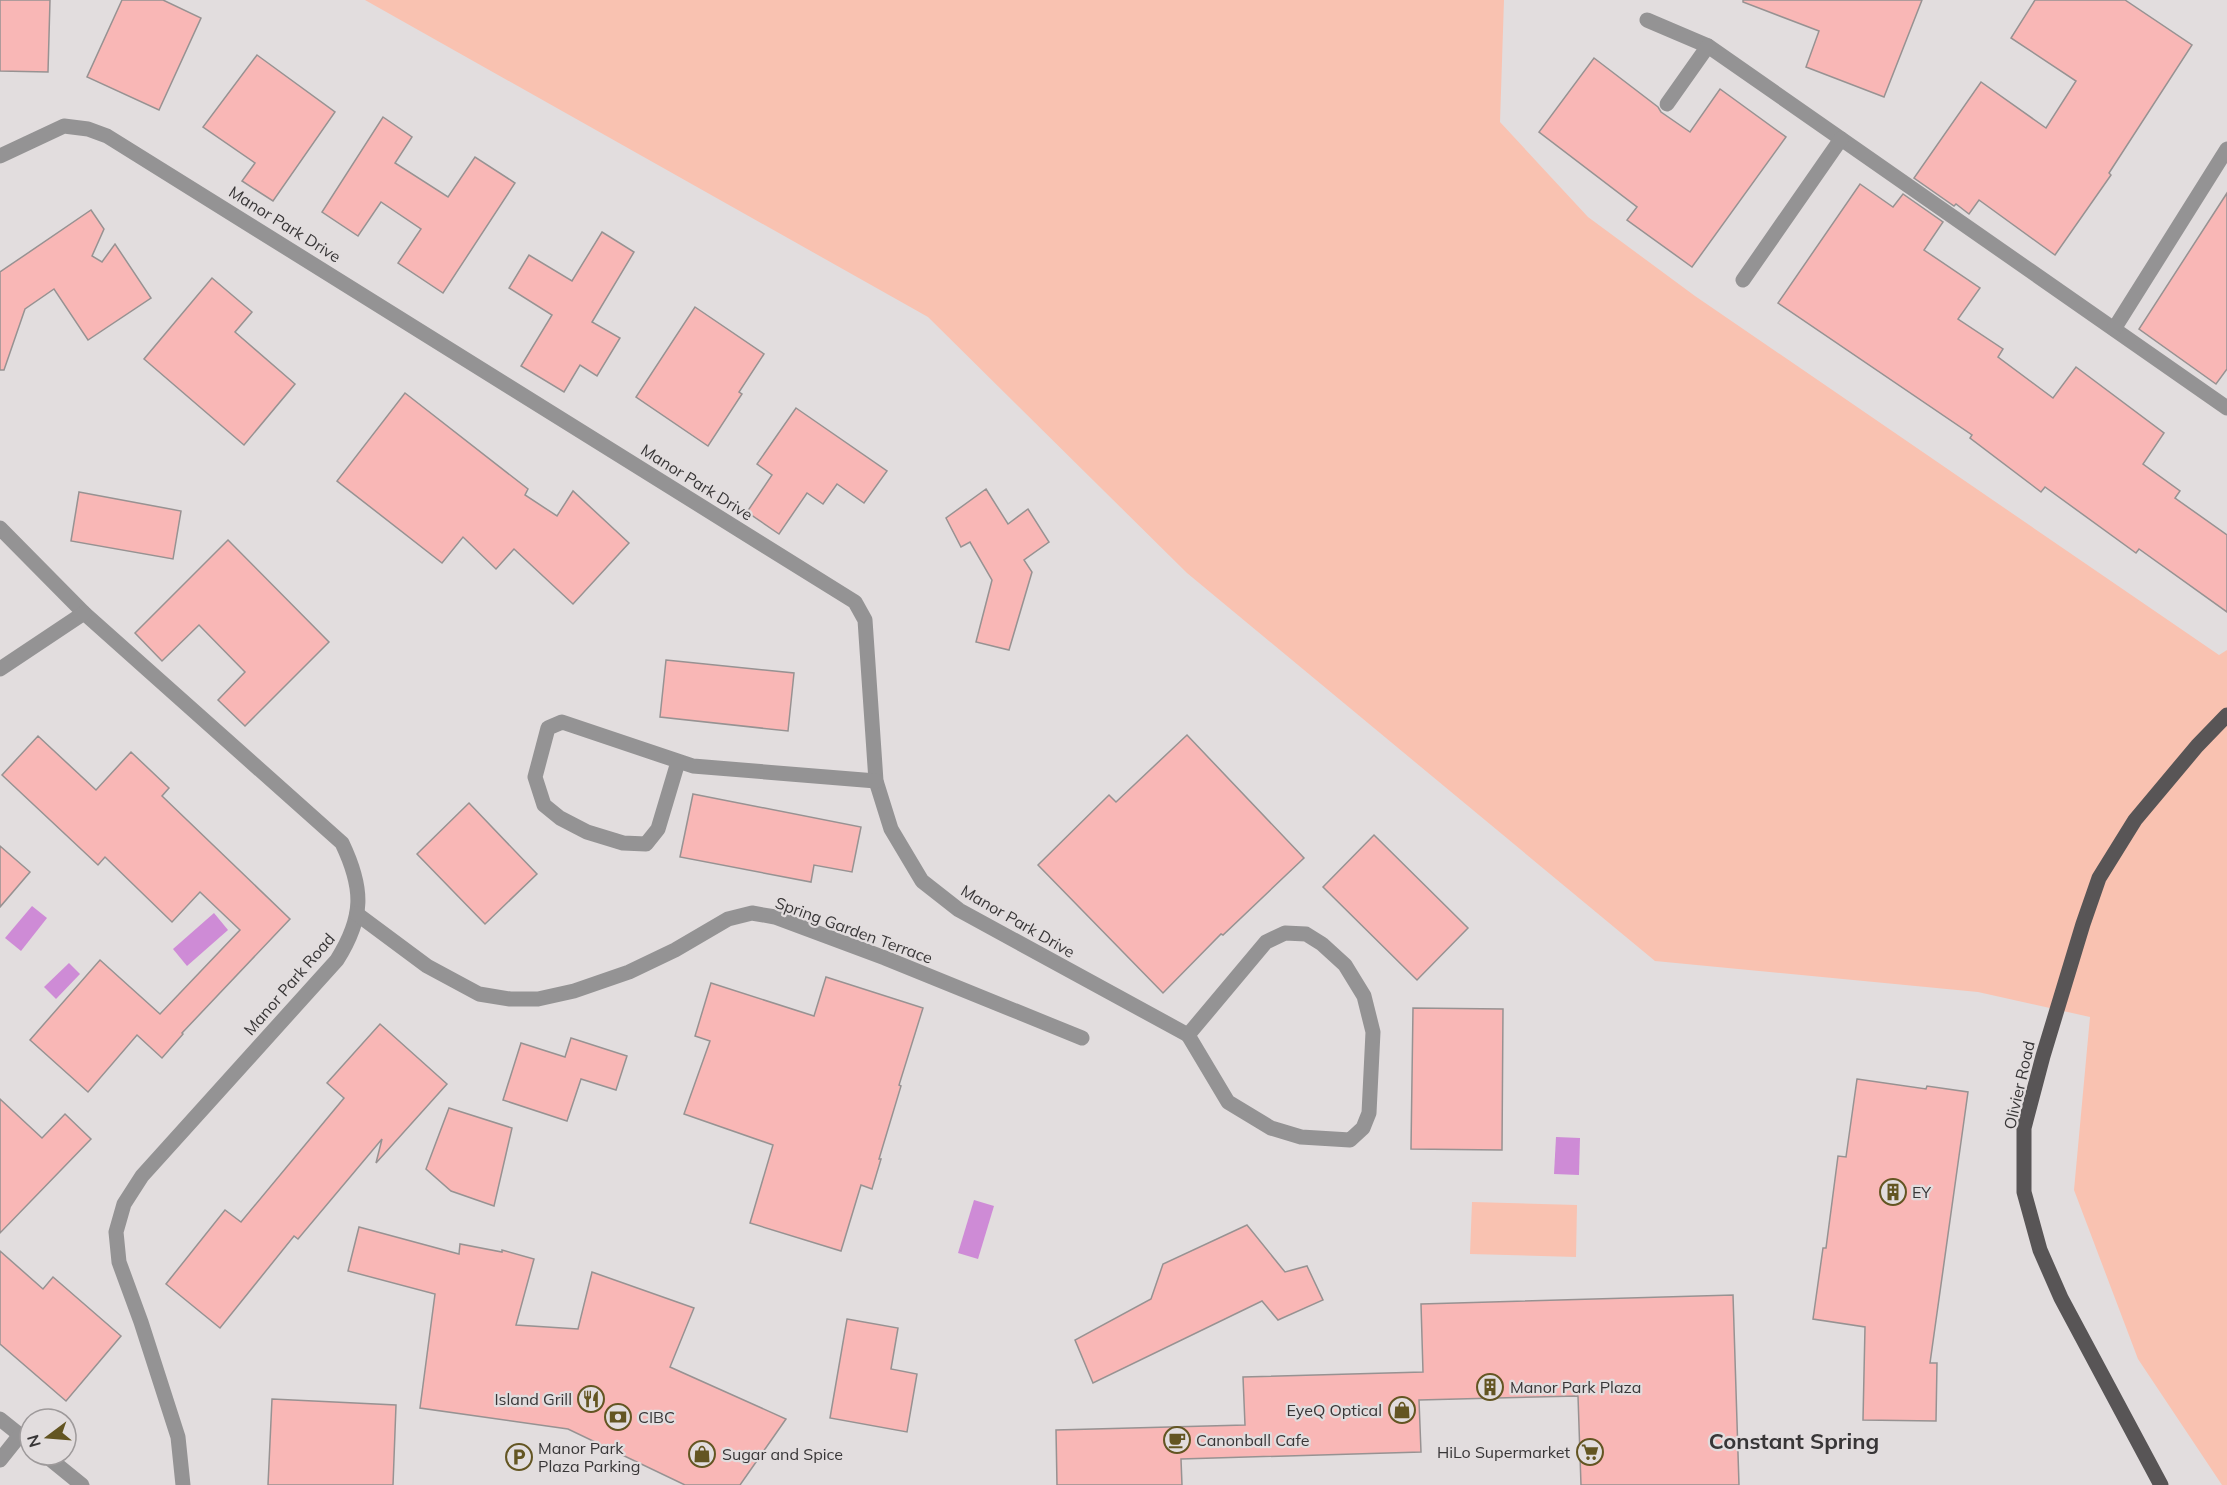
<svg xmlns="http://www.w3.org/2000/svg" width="2227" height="1485" font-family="Mulish,sans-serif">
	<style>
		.green { fill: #f9c2b1 }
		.water { fill: #ce8bd6 }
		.building { fill: #f9b7b6; stroke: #979292; stroke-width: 1.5 }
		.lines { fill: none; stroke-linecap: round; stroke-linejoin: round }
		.minor { stroke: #949394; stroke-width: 15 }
		.major { stroke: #585556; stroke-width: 15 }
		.labels { text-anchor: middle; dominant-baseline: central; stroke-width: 4.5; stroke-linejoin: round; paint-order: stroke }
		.street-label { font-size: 16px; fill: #383637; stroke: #e2ddde }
		.poi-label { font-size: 16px; fill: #383637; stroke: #e2ddde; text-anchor: start }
		.district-label { font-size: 22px; font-weight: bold; fill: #383637; stroke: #e2ddde }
	</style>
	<rect width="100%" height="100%" fill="#e2ddde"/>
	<g class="green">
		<path d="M 365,0 L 1504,0 L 1500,122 L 1588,217 L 1695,296 L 2219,655 L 2227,650 L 2227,1485 L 2222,1485 L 2138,1359 L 2074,1190 L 2090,1017 L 1978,992 L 1655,961 L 1187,573 L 928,317 Z"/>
		<path d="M 1472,1202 L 1577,1205 L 1576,1257 L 1470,1254 Z"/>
	</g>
	<g class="water">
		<path d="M 32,906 L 47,918 L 21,951 L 5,938 Z"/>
		<path d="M 214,913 L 228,930 L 187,966 L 173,949 Z"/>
		<path d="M 69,963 L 80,974 L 56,999 L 44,987 Z"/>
		<path d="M 1556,1137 L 1580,1138 L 1579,1175 L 1554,1174 Z"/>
		<path d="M 974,1200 L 994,1206 L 978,1259 L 958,1253 Z"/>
	</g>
	<g class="building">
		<path d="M 0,0 L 50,0 L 48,72 L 0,71 Z"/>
		<path d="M 122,0 L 163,0 L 201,18 L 159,110 L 87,77 Z"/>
		<path d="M 1743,0 L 1922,0 L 1884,97 L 1806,67 L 1819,31 L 1743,2 Z"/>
		<path d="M 2035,0 L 2125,0 L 2192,45 L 2109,173 L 2111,175 L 2055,255 L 1979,200 L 1969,214 L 1956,204 L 1954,206 L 1914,178 L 1981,82 L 2046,128 L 2076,81 L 2011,38 Z"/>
		<path d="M 257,55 L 335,112 L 273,201 L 242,181 L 255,163 L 203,127 Z"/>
		<path d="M 1594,58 L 1658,107 L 1661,112 L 1690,132 L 1720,89 L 1786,137 L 1692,267 L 1627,220 L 1637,207 L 1539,132 Z"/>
		<path d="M 383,117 L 412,137 L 395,163 L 448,197 L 475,157 L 515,183 L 443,293 L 398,263 L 421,229 L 381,202 L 358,236 L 322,212 Z"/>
		<path d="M 1860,184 L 1893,207 L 1903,194 L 1943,222 L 1924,250 L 1980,288 L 1958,319 L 2003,349 L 1998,357 L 2053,398 L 2076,367 L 2164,433 L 2143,464 L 2180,491 L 2175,498 L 2227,535 L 2227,612 L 2139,549 L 2136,553 L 2045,487 L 2041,492 L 1970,438 L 1972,435 L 1778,303 Z"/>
		<path d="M 2227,193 L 2227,369 L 2216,384 L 2139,329 Z"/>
		<path d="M 91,210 L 104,229 L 92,256 L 102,262 L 115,244 L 151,298 L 88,340 L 54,289 L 25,309 L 4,370 L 0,370 L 0,272 Z"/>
		<path d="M 602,232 L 634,252 L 592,322 L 620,338 L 597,376 L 580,365 L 564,392 L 521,366 L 552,315 L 509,288 L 529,255 L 572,281 Z"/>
		<path d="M 212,278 L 252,312 L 235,332 L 295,384 L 244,445 L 144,359 Z"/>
		<path d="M 695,307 L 764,354 L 739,392 L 742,394 L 708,446 L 636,397 Z"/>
		<path d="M 405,393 L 528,489 L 525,495 L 557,516 L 573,491 L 629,543 L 573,604 L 514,549 L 496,569 L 463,537 L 442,563 L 337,481 Z"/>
		<path d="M 796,408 L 887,471 L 864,503 L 837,484 L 823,504 L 807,493 L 779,534 L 747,512 L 772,475 L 757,464 Z"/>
		<path d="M 986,489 L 1008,524 L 1028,509 L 1049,542 L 1024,560 L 1032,572 L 1009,650 L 976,642 L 992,580 L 970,542 L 961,547 L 946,518 Z"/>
		<path d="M 79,492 L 181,511 L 173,559 L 71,541 Z"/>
		<path d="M 228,540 L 329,642 L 245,726 L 218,700 L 245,672 L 199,625 L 162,661 L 135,633 Z"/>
		<path d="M 666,660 L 794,673 L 788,731 L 660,717 Z"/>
		<path d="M 1187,735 L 1304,858 L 1223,935 L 1221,934 L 1163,993 L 1038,865 L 1109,795 L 1116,802 Z"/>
		<path d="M 38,736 L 96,790 L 131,752 L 169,788 L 162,796 L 290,919 L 182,1033 L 183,1034 L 162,1058 L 137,1035 L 88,1092 L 30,1040 L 100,960 L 160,1014 L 240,930 L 200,892 L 172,922 L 105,857 L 98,865 L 2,775 Z"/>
		<path d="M 693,794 L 861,827 L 852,872 L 814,865 L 811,882 L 680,857 Z"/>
		<path d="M 469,803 L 537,874 L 485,924 L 417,854 Z"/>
		<path d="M 1374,835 L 1468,928 L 1417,980 L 1323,887 Z"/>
		<path d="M 0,846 L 30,872 L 0,907 Z"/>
		<path d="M 826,977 L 923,1008 L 899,1085 L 901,1086 L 879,1159 L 881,1159 L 872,1189 L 861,1185 L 841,1251 L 750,1223 L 773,1145 L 684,1114 L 710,1041 L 695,1036 L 711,983 L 814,1016 Z"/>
		<path d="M 1413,1008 L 1503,1009 L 1502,1150 L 1411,1149 Z"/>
		<path d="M 380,1024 L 447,1084 L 376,1163 L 382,1139 L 298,1239 L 294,1236 L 220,1328 L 166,1284 L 225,1210 L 241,1222 L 344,1098 L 327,1083 Z"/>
		<path d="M 571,1038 L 627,1056 L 616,1090 L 581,1079 L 567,1121 L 503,1100 L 521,1043 L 565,1057 Z"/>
		<path d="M 1857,1079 L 1926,1089 L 1927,1086 L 1968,1092 L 1930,1363 L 1937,1363 L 1936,1421 L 1863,1420 L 1865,1327 L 1813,1319 L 1823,1248 L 1826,1248 L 1838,1156 L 1846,1157 Z"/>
		<path d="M 0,1099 L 42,1138 L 65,1114 L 91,1139 L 0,1233 Z"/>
		<path d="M 449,1108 L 512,1128 L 494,1206 L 451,1191 L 426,1169 Z"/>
		<path d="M 1247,1225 L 1285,1272 L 1307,1266 L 1323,1300 L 1278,1320 L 1262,1301 L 1093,1383 L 1075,1340 L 1151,1299 L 1163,1264 Z"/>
		<path d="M 359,1227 L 459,1254 L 460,1244 L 502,1252 L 502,1250 L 534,1259 L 516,1325 L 578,1329 L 592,1272 L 694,1308 L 670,1367 L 786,1419 L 740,1485 L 685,1485 L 568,1429 L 420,1408 L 435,1294 L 348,1271 Z"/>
		<path d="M 0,1251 L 43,1289 L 53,1277 L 121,1336 L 66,1401 L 0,1344 Z"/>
		<path d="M 1733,1295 L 1739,1485 L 1581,1485 L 1578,1396 L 1419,1400 L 1421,1452 L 1181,1459 L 1182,1485 L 1057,1485 L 1056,1430 L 1245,1425 L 1243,1377 L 1423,1372 L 1421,1304 Z"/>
		<path d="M 847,1319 L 898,1328 L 891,1369 L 917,1374 L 907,1432 L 830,1418 Z"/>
		<path d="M 272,1399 L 396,1405 L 393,1485 L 268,1485 Z"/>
	</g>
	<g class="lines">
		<g class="minor">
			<path d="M 1647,20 L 1708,46 L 2227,408"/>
			<path d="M 1667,104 L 1708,46"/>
			<path d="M 0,156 L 64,126 L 88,129 L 107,136 L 855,602 L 865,620 L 876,781 L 891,829 L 922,881 L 959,910 L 1188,1035"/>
			<path d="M 1743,280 L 1841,139"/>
			<path d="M 2114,329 L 2227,149"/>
			<path d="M 0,528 L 84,613 L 342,843 C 364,889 364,917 337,960 L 142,1176 L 124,1204 L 116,1232 L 119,1262 L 141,1322 L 178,1437 L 183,1485"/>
			<path d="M 0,669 L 84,613"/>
			<path d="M 678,762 L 658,829 L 646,844 L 623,843 L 587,832 L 560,818 L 544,805 L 535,777 L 548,728 L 562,722 L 693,766 L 876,781"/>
			<path d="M 357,914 L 427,966 L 479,994 L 510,999 L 538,999 L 574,991 L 629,972 L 675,950 L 728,919 L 752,913 L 775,917 L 885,958 L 1082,1038"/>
			<path d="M 1285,933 L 1306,934 L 1322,944 L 1345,965 L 1364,996 L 1373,1032 L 1369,1113 L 1363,1128 L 1350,1140 L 1301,1137 L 1271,1128 L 1228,1102 L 1188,1035 L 1266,942 Z"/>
			<path d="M 0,1419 L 30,1443"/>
			<path d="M 45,1455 L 82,1485"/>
			<path d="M 0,1460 L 20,1435"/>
		</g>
		<path class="major" d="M 2161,1485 L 2061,1298 L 2040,1250 L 2024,1192 L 2024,1128 L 2043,1056 L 2083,924 L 2099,878 L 2135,820 L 2197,746 L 2227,715"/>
	</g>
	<defs>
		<symbol id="building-ring" viewBox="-11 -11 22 22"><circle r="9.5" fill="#e2ddde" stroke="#635522" stroke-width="1.5"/><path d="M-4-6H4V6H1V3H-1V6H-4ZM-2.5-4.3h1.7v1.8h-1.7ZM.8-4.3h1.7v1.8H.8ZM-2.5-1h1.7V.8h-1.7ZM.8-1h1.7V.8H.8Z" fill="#635522"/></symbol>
		<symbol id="restaurant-ring" viewBox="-11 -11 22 22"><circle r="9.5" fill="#e2ddde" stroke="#635522" stroke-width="1.5"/><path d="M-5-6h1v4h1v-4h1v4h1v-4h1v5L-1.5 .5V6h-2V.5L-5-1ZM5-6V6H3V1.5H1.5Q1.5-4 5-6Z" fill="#635522"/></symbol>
		<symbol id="shop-ring" viewBox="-11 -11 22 22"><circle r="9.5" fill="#e2ddde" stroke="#635522" stroke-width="1.5"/><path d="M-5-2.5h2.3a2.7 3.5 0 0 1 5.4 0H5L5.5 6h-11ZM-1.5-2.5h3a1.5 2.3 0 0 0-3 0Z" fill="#635522"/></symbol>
		<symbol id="bank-ring" viewBox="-11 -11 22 22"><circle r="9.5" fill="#e2ddde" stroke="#635522" stroke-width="1.5"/><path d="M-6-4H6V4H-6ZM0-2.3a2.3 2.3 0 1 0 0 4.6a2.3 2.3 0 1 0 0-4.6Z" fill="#635522"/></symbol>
		<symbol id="cafe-ring" viewBox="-11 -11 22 22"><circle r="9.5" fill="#e2ddde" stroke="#635522" stroke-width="1.5"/><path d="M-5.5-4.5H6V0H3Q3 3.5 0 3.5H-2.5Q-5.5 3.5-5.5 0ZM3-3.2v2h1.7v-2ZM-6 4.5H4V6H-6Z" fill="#635522"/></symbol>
		<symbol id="supermarket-ring" viewBox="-11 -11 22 22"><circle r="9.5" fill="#e2ddde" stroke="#635522" stroke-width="1.5"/><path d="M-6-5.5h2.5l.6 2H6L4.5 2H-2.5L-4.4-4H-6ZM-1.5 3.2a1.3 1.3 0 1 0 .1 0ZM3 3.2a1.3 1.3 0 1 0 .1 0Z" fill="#635522"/></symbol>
		<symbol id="parking-ring" viewBox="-11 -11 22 22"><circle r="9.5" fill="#e2ddde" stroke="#635522" stroke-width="1.5"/><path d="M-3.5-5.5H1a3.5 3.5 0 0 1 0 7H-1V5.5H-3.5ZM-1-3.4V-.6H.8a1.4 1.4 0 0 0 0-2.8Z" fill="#635522"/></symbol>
	</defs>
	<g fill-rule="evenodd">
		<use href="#building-ring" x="1878" y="1177" width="30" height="30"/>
		<use href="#building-ring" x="1475" y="1372" width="30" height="30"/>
		<use href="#restaurant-ring" x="576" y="1384" width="30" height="30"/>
		<use href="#shop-ring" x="1387" y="1395" width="30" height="30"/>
		<use href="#bank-ring" x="603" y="1402" width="30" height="30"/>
		<use href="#cafe-ring" x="1162" y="1425" width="30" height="30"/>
		<use href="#supermarket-ring" x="1575" y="1437" width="30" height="30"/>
		<use href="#shop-ring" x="687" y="1439" width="30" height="30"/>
		<use href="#parking-ring" x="504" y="1442" width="30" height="30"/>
	</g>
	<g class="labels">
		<g class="street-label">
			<text transform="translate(285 224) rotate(32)">Manor Park Drive</text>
			<text transform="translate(697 482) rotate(32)">Manor Park Drive</text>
			<text transform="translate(1018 921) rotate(30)">Manor Park Drive</text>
			<text transform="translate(854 930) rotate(20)">Spring Garden Terrace</text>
			<text transform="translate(289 984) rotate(-49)">Manor Park Road</text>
			<text transform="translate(2019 1085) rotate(-77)">Olivier Road</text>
		</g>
		<g class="poi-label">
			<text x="1912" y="1192">EY</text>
			<text x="1510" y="1387">Manor Park Plaza</text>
			<text x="572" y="1399" text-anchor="end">Island Grill</text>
			<text x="1382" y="1410" text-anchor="end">EyeQ Optical</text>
			<text x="638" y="1417">CIBC</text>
			<text x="1196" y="1440">Canonball Cafe</text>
			<text x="538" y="1448">Manor Park<tspan x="538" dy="18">Plaza Parking</tspan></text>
			<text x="1570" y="1452" text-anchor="end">HiLo Supermarket</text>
			<text x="722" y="1454">Sugar and Spice</text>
		</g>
		<g class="district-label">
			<text x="1794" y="1441">Constant Spring</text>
		</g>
	</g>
	<g transform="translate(48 1437) rotate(254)"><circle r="28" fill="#e2ddde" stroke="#9e9a9b" stroke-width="1.5"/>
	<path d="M0-4.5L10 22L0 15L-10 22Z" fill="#635522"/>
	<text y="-9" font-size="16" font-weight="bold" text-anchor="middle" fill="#383637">N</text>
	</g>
</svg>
